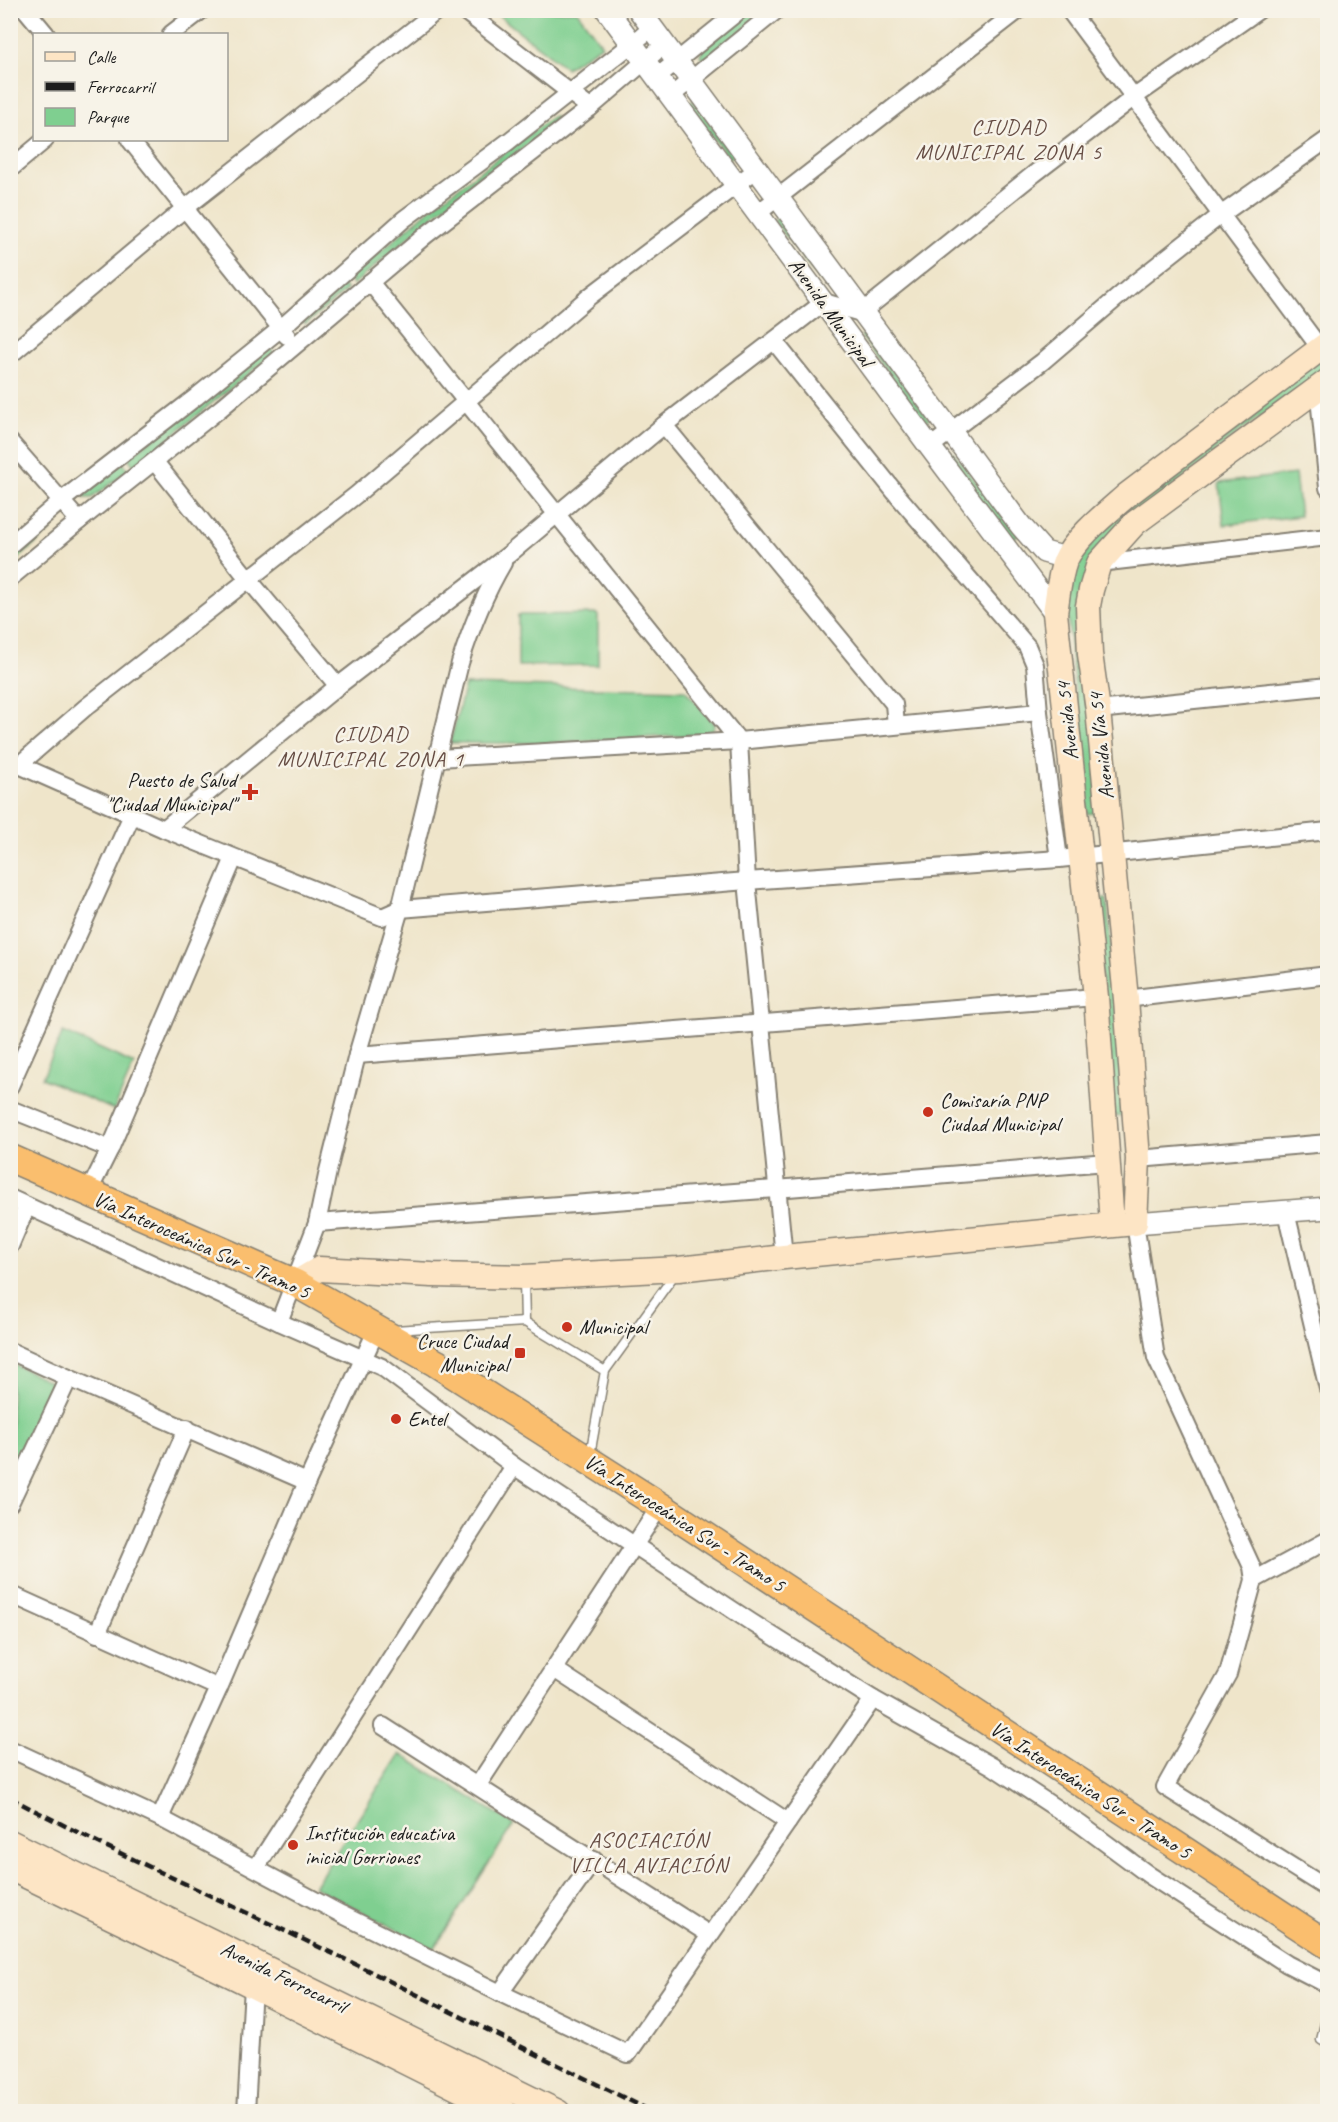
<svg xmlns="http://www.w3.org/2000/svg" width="1338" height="2122" font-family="Caveat,sans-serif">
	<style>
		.green { fill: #7fcf90; stroke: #4e7656; stroke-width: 1.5 }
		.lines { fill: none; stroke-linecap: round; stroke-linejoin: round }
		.service-casing { stroke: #868073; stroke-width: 11 }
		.minor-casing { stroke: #868073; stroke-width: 20 }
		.tertiary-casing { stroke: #868073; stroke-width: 24 }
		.secondary-casing { stroke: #868073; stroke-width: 27 }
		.trunk-casing { stroke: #868073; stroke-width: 30 }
		.service { stroke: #fff; stroke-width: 8 }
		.minor { stroke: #fff; stroke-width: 16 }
		.tertiary { stroke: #fff; stroke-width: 21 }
		.secondary { stroke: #fde5c5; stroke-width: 24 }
		.trunk { stroke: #fabe6e; stroke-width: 27 }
		.rail { stroke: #1c1c1c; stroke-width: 4.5; stroke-dasharray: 9 4.5; stroke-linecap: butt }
		.poi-dot { fill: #c8321e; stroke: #f7f3e8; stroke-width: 2 }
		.labels { text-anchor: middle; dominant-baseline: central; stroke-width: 5; stroke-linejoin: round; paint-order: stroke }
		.street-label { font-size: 21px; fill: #1c1c1c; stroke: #f7f3e8 }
		.poi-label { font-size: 21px; fill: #1c1c1c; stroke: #f7f3e8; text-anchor: start }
		.neighbourhood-label { font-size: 22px; letter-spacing: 1.5px; fill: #664d44; stroke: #f7f3e8 }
	</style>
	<rect width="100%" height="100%" fill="#f7f3e8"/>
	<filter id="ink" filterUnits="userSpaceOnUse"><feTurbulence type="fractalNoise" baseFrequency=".0167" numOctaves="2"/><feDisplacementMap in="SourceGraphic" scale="12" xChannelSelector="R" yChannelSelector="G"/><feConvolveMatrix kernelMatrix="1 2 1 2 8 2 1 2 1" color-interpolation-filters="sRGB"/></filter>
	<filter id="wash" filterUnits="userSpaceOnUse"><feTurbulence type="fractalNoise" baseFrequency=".008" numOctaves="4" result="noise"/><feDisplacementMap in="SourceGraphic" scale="24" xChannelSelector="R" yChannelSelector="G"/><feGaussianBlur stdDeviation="1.35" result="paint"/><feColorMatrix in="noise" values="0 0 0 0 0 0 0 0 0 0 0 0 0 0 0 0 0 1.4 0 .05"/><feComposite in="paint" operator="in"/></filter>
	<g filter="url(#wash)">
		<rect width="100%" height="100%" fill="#efe5ca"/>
		<g class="green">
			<path d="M 493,11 L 577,11 L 602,45 L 566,68 Z"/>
			<path d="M 751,11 L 766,11 L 707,59 L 702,59 L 700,55 L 703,49 Z"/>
			<path d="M 691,101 L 693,101 L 734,155 L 730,159 L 688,105 Z"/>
			<path d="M 552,117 L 556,117 L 557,123 L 440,210 L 353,285 L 348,279 L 436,204 Z"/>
			<path d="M 778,217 L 781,217 L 824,277 L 820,281 L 774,221 Z"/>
			<path d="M 343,285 L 347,290 L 306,324 L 303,322 L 302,319 Z"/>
			<path d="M 864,334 L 867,334 L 929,419 L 925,423 L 861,336 Z"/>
			<path d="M 269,348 L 272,349 L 273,354 L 134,466 L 128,458 Z"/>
			<path d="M 1327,353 L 1327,369 L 1240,431 L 1097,549 L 1097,812 L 1087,814 L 1067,610 C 1071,570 1081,557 1104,526 Z"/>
			<path d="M 953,452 L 1018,535 L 1010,540 L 948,456 L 949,453 Z"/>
			<path d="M 122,462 L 129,470 L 92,498 L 84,498 L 85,490 Z"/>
			<path d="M 1295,474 L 1300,516 L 1224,525 L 1219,483 Z"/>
			<path d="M 50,522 L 52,524 L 51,530 L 11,565 L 10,555 Z"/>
			<path d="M 598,614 L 598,665 L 518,666 L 518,615 Z"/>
			<path d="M 465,685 L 685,690 L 715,724 L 711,734 L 546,743 L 450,743 Z"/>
			<path d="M 1107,899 L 1125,1115 L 1113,1116 L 1095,900 Z"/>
			<path d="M 63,1032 L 134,1064 L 114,1110 L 42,1078 Z"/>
			<path d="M 11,1363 L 54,1383 L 11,1475 Z"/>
			<path d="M 400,1754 L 514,1824 L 434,1949 L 314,1887 Z"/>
		</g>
	</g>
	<g filter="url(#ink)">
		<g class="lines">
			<defs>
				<g id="service">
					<path d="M 524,1280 L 525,1322"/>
					<path d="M 394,1330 L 525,1322 L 605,1371 L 590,1455"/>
					<path d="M 605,1371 L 675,1274"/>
					<path d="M 1328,2011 L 1321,2040 L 1328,2044"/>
				</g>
				<g id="minor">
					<path d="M 26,10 L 46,34"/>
					<path d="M 463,10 L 590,108"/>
					<path d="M 1069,10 L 1320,348"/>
					<path d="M 171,34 L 202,10"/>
					<path d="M 657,77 L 740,10"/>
					<path d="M 671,96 L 777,10"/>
					<path d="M 130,140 L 287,336"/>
					<path d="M 10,169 L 45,140"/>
					<path d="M 758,213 L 1019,10"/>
					<path d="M 370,282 L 739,741 L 747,881 L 784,1257"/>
					<path d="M 774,341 L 898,496 L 1027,646 L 1035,665 L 1039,712 L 1059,859"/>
					<path d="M 10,355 L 184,209 L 438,10"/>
					<path d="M 1318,387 L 1328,488"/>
					<path d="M 664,425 L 894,704 L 896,725"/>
					<path d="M 10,442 L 79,521"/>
					<path d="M 930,447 L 1042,362 L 1132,285 L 1222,214 L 1328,139"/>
					<path d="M 155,462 L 249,580 L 338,686"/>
					<path d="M 10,545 L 61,501 L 196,397 L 280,329 L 404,219 L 509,141 L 652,28"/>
					<path d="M 1099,563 L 1328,537"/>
					<path d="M 10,578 L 79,521 L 221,408 L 426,235 L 590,108 L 664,45"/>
					<path d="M 1098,710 L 1328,686"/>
					<path d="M 438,758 L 739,741 L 1039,712"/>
					<path d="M 10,761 L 164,829 L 382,917 L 400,909 L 747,881 L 1059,859 L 1328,831"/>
					<path d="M 19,765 L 86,707 L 356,495 L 590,296 L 756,170"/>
					<path d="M 164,829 L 338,686 L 508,555 L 664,425 L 824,302 L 861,313 L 1034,174 L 1133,98 L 1259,10"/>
					<path d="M 1126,999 L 1328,975"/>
					<path d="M 357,1055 L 1096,997"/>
					<path d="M 10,1086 L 132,815"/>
					<path d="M 10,1109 L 110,1149"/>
					<path d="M 1138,1159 L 1328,1143"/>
					<path d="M 88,1193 L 110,1149 L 234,858"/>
					<path d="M 10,1198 L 279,1322 L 382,1367 L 514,1466 L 751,1622 L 873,1699 L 992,1766 L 1080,1824 L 1149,1875 L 1287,1964 L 1328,1985"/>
					<path d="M 1286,1212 L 1328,1389"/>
					<path d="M 317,1223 L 776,1189 L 1107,1162"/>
					<path d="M 1135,1223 L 1156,1358 L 1252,1567 L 1254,1580 L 1228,1674 L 1165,1787 L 1328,1889"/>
					<path d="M 10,1246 L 27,1206"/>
					<path d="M 279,1322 L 317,1223 L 328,1171 L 357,1055 L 400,909 L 460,663 C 471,628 484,595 503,563"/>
					<path d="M 10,1351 L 69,1378 L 307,1482"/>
					<path d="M 10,1503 L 69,1378"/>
					<path d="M 1254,1580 L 1328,1540"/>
					<path d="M 10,1594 L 219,1688"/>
					<path d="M 97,1634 L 187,1428"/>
					<path d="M 554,1669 L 788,1822"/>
					<path d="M 383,1726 L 710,1935"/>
					<path d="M 10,1749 L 160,1818 L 341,1914 L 500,1993 L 628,2054 L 873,1699"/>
					<path d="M 478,1785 L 660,1506"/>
					<path d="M 160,1818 L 219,1688 L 307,1482 L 376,1331"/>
					<path d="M 256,1868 L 514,1466"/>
					<path d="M 500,1993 L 594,1860"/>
					<path d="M 246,2112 L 253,1986"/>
				</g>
				<g id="tertiary">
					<path d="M 607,10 L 930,447 L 1055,613"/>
					<path d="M 639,10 L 1021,526 L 1044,552 L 1066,558"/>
					<path d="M 1135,1223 L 1328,1208"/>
				</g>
				<g id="secondary">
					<path d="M 1112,1224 L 1096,997 L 1055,613 C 1058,595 1059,577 1065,561 C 1074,539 1109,511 1127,495 L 1328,343"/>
					<path d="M 295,1283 L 319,1269 L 432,1275 L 524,1277 L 679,1269 L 784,1257 L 1135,1223 L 1138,1159 L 1126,999 L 1098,710 L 1090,654 L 1088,606 L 1091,590 L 1099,563 L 1135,523 L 1328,381"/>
					<path d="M 10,1842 L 558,2112"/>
					<path d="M 10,1868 L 239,1979 L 505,2112"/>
				</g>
				<path id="trunk" d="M 10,1158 L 295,1283 L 436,1363 L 660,1506 L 1328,1945"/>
			</defs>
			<use href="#service" class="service-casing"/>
			<use href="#minor" class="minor-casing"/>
			<use href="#tertiary" class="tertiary-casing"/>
			<use href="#secondary" class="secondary-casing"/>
			<use href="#trunk" class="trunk-casing"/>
			<use href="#service" class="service"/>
			<use href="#minor" class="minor"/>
			<use href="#tertiary" class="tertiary"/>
			<use href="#secondary" class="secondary"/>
			<use href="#trunk" class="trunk"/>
			<path class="rail" d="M 10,1798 L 103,1845 L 353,1963 L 653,2112"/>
		</g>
	</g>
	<g class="poi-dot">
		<path d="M247 783h6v6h6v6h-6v6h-6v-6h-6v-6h6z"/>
		<circle cx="928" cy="1112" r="6"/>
		<circle cx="567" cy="1327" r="6"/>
		<rect x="514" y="1347" width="12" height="12" rx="3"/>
		<circle cx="396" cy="1419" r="6"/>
		<circle cx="293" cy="1845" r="6"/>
	</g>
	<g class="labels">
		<g class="street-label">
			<text transform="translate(831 312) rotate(54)">Avenida Municipal</text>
			<text transform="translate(1067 721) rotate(-96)">Avenida 54</text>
			<text transform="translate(1101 746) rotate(-96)">Avenida Vía 54</text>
			<text transform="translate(202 1245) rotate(24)">Vía Interoceánica Sur - Tramo 5</text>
			<text transform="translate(685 1523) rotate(33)">Vía Interoceánica Sur - Tramo 5</text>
			<text transform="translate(1091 1790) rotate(33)">Vía Interoceánica Sur - Tramo 5</text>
			<text transform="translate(284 1977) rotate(26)">Avenida Ferrocarril</text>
		</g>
		<g class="poi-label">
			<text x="236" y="780" text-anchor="end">Puesto de Salud<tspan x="236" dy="24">"Ciudad Municipal"</tspan></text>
			<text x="940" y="1100">Comisaría PNP<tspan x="940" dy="24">Ciudad Municipal</tspan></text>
			<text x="579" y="1327">Municipal</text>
			<text x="508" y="1341" text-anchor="end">Cruce Ciudad<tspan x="508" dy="24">Municipal</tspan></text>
			<text x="408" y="1419">Entel</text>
			<text x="305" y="1833">Institución educativa<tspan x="305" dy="24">inicial Gorriones</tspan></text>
		</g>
		<g class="neighbourhood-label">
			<text x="1009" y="127">CIUDAD<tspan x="1009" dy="25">MUNICIPAL ZONA 5</tspan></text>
			<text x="371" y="734">CIUDAD<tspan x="371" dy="25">MUNICIPAL ZONA 1</tspan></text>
			<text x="649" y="1840">ASOCIACIÓN<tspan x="649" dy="25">VILLA AVIACIÓN</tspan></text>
		</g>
	</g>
	<rect width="1338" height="2122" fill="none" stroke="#f7f3e8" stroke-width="36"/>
	<rect x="33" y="33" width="195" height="108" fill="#f7f3e8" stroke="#9f9d96" stroke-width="1.5"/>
	<rect x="45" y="52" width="30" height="9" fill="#fde5c5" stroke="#9f9d96" stroke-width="1.5"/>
	<text x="87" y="63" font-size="18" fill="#1c1c1c">Calle</text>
	<rect x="45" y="82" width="30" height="9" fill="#1c1c1c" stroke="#9f9d96" stroke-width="1.5"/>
	<text x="87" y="93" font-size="18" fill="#1c1c1c">Ferrocarril</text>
	<rect x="45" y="108" width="30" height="18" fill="#7fcf90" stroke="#9f9d96" stroke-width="1.5"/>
	<text x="87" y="123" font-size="18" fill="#1c1c1c">Parque</text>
</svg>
